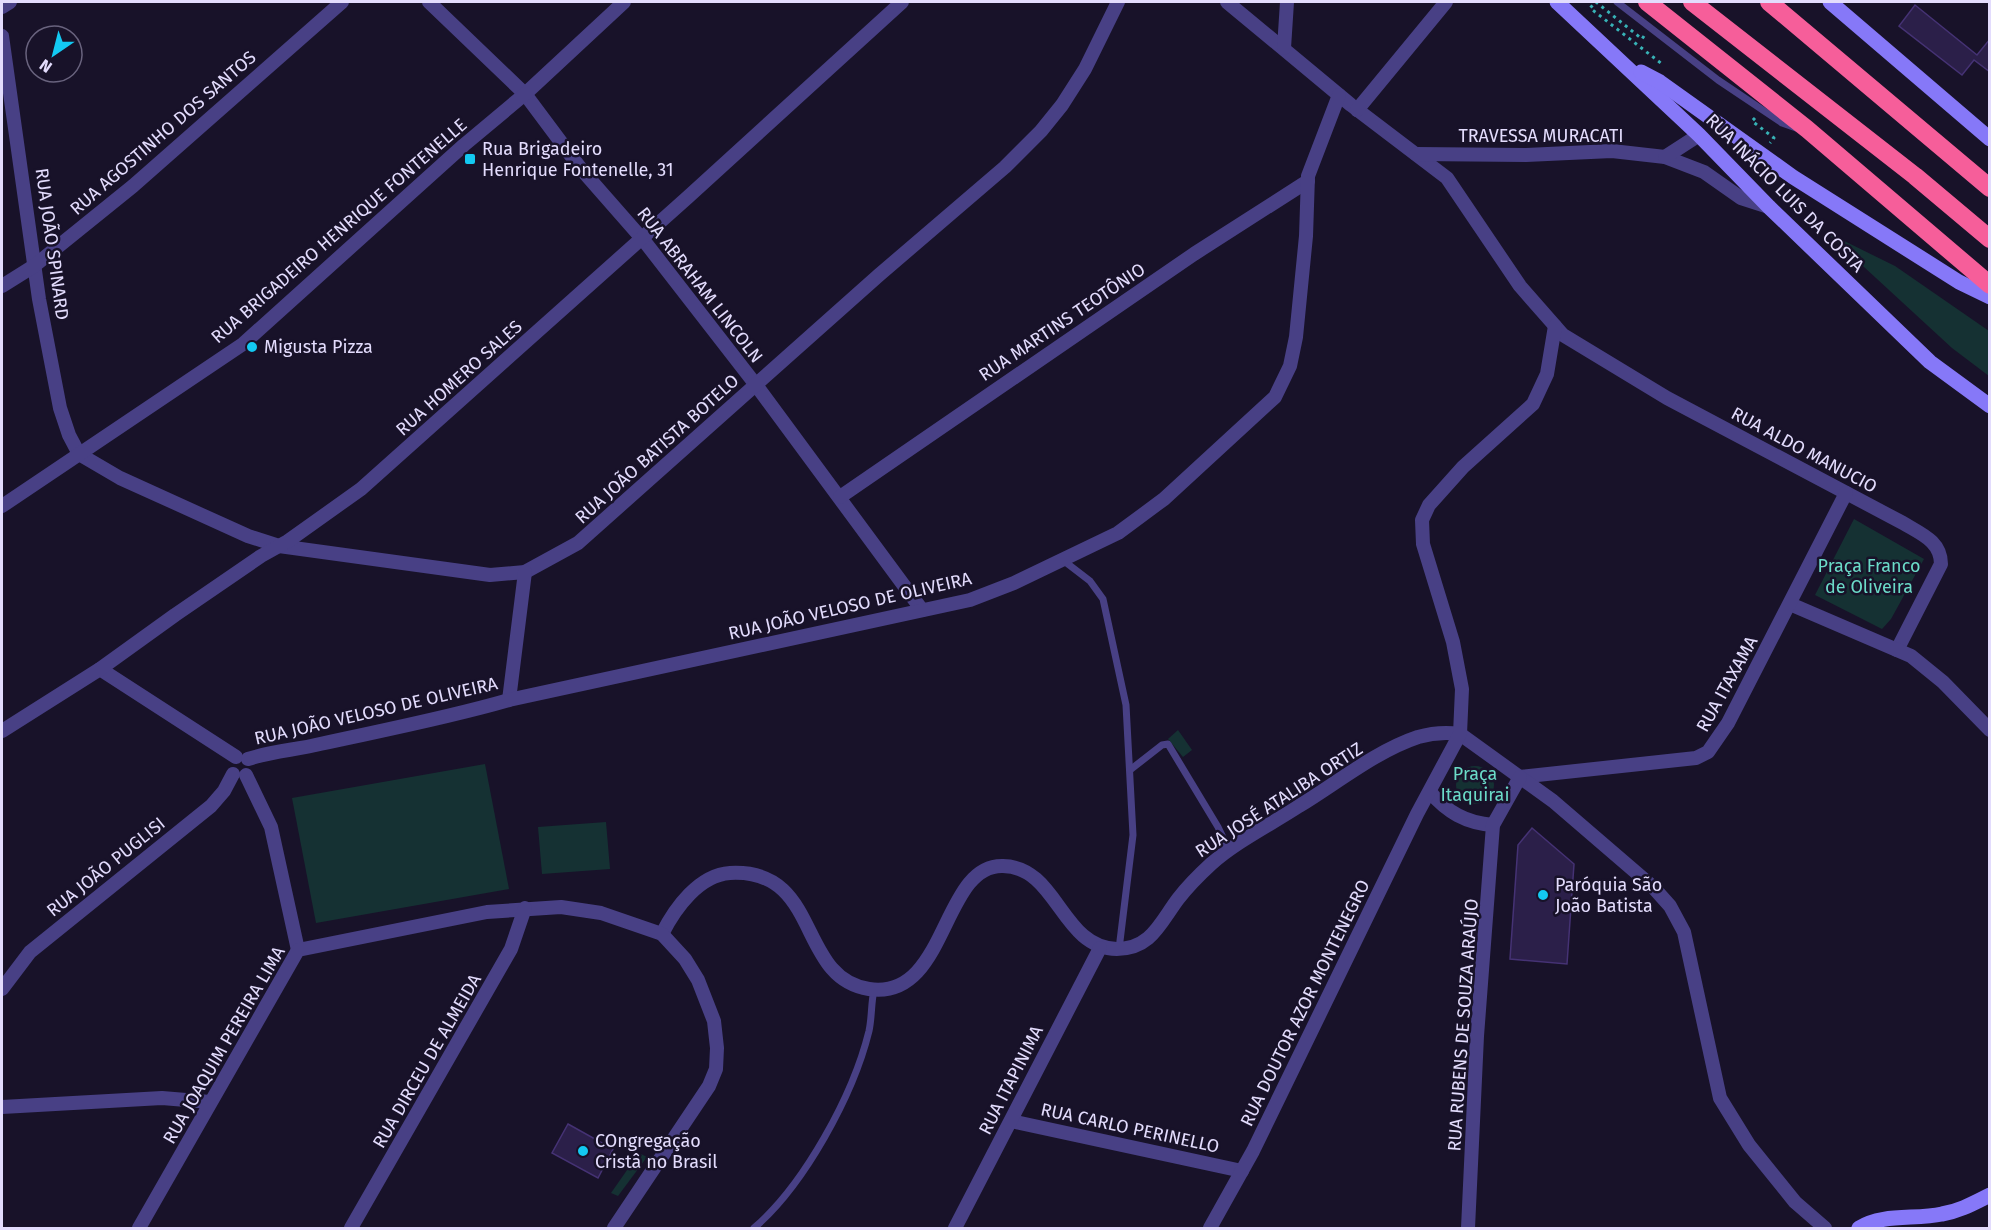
<svg xmlns="http://www.w3.org/2000/svg" width="1991" height="1230" font-family="'Fira Sans',sans-serif">
	<style>
		.green { fill: #153133 }
		.building { fill: #2b1f49; stroke: #453274; stroke-width: 1.5 }
		.lines { fill: none; stroke-linecap: round; stroke-linejoin: round }
		.path { stroke: #37b2b6; stroke-width: 3; stroke-dasharray: 3 4.5; stroke-linecap: butt }
		.lane { stroke: #484085; stroke-width: 7 }
		.street { stroke: #484085; stroke-width: 14 }
		.secondary { stroke: #8678f8; stroke-width: 15 }
		.highway { stroke: #f65e9a; stroke-width: 18 }
		.poi-dot { fill: #13c9f2; stroke: #181229; stroke-width: 2 }
		.labels { text-anchor: middle; dominant-baseline: central; stroke-width: 5; stroke-linejoin: round; paint-order: stroke }
		.street-label { font-size: 18px; fill: #e3dcfd; stroke: #181229 }
		.poi-label { font-size: 18px; fill: #e3dcfd; stroke: #181229; text-anchor: start }
		.park-label { font-size: 18px; fill: #6bdbc8; stroke: #181229 }
	</style>
	<rect width="100%" height="100%" fill="#181229"/>
	<g class="green">
		<path d="M 1826,232 L 1895,266 L 1989,331 L 1989,376 L 1952,348 Z"/>
		<path d="M 1854,519 L 1924,559 L 1891,619 L 1882,629 L 1815,595 Z"/>
		<path d="M 1178,730 L 1192,750 L 1183,757 L 1168,739 Z"/>
		<path d="M 485,764 L 509,889 L 316,923 L 292,798 Z"/>
		<circle cx="1475" cy="785" r="19"/>
		<path d="M 606,822 L 610,869 L 542,874 L 538,827 Z"/>
		<path d="M 639,1153 L 647,1157 L 618,1196 L 611,1193 Z"/>
	</g>
	<g class="building">
		<path d="M 1915,5 L 1977,55 L 1990,39 L 1990,72 L 1974,60 L 1962,75 L 1899,26 Z"/>
		<path d="M 1532,828 L 1574,864 L 1567,964 L 1510,959 L 1518,845 Z"/>
		<path d="M 568,1124 L 613,1149 L 598,1178 L 552,1153 Z"/>
	</g>
	<g class="lines">
		<g class="path">
			<path d="M 1644,36 L 1642,39 L 1596,2 L 1590,8 L 1662,64"/>
			<path d="M 1755,118 L 1752,121 L 1774,138 L 1770,143"/>
		</g>
		<g class="lane">
			<path d="M 1617,2 L 1718,80 L 1782,123 L 1796,128"/>
			<path d="M 1064,561 L 1090,581 L 1103,599 L 1126,705 L 1133,835 L 1119,949"/>
			<path d="M 1130,770 L 1162,745 L 1168,744 L 1218,827 L 1229,850"/>
			<path d="M 754,1228 C 804,1185 853,1096 869,1031 C 872,1017 871,1003 874,990"/>
		</g>
		<g class="street">
			<path d="M 429,2 L 525,94 L 581,169 L 645,242 L 756,385 L 922,610"/>
			<path d="M 1227,2 L 1351,105 L 1447,178 L 1520,286 L 1563,335 L 1667,398 L 1903,523 C 1921,534 1941,541 1941,564 L 1897,650"/>
			<path d="M 2,7 L 10,2"/>
			<path d="M 2,36 L 39,299 L 60,408 L 69,435 L 79,454 L 120,478 L 248,536 L 279,546 L 490,575 L 525,572 L 578,543 L 879,275 L 1005,167 L 1041,131 L 1062,105 L 1085,69 L 1118,2"/>
			<path d="M 1284,48 L 1287,2"/>
			<path d="M 1357,110 L 1446,2"/>
			<path d="M 1416,154 L 1526,155 L 1612,151 L 1665,157 L 1704,172 L 1741,198 L 1769,207"/>
			<path d="M 1665,157 L 1699,135"/>
			<path d="M 2,286 L 34,266 L 133,186 L 342,2"/>
			<path d="M 840,497 L 1194,254 L 1308,181"/>
			<path d="M 2,506 L 243,344 L 464,145 L 525,94 L 624,2"/>
			<path d="M 1790,604 L 1911,656 L 1943,682 L 1990,730"/>
			<path d="M 100,669 L 236,757"/>
			<path d="M 509,700 L 525,572"/>
			<path d="M 2,731 L 100,669 L 175,615 L 261,556 L 288,541 L 361,489 L 688,197 L 902,2"/>
			<path d="M 248,759 C 272,751 296,750 320,744 C 384,730 447,718 509,700 L 970,600 L 1014,583 L 1118,533 L 1164,499 L 1275,397 L 1290,366 L 1296,337 L 1306,236 L 1308,176 L 1339,95"/>
			<path d="M 246,775 L 271,827 L 298,950"/>
			<path d="M 1520,777 L 1696,758 L 1708,752 L 1728,723 L 1846,493"/>
			<path d="M 1430,792 C 1447,812 1466,823 1493,825"/>
			<path d="M 662,934 C 675,908 699,875 730,873 C 822,868 796,978 869,989 C 948,1001 941,864 1003,866 C 1058,867 1061,948 1117,949 C 1151,949 1160,923 1178,899 C 1188,886 1199,875 1211,864 C 1237,841 1270,825 1299,806 C 1337,783 1376,751 1418,737 C 1432,733 1446,732 1460,734 L 1553,801 L 1653,887 L 1670,906 L 1684,932 L 1720,1098 L 1749,1145 L 1795,1202 L 1825,1228"/>
			<path d="M 2,989 L 30,952 L 211,806 L 224,791 L 233,774"/>
			<path d="M 2,1107 L 162,1098 L 210,1102"/>
			<path d="M 1011,1121 L 1242,1171"/>
			<path d="M 139,1228 L 298,950 L 487,912 L 561,907 L 601,913 L 662,934 L 685,959 L 698,980 L 714,1021 L 717,1048 L 716,1069 L 709,1086 L 614,1228"/>
			<path d="M 351,1228 L 511,949 L 525,908"/>
			<path d="M 955,1228 L 1100,948"/>
			<path d="M 1210,1228 L 1253,1151 L 1417,814 L 1460,734 L 1462,689 L 1453,642 L 1423,544 L 1422,520 L 1429,505 L 1463,467 L 1533,404 L 1547,374 L 1555,326"/>
			<path d="M 1468,1228 L 1477,1036 L 1493,825 L 1520,777"/>
		</g>
		<g class="secondary">
			<path d="M 1557,2 L 1699,135 L 1769,207 L 1930,362 L 1990,406"/>
			<path d="M 1830,2 L 1990,139"/>
			<path d="M 1641,72 L 1660,82 L 1793,177 L 1959,282 L 1990,297"/>
			<path d="M 1859,1228 C 1883,1213 1915,1220 1942,1214 C 1960,1211 1974,1203 1990,1195"/>
		</g>
		<g class="highway">
			<path d="M 1647,2 L 1807,129 L 1990,285"/>
			<path d="M 1692,2 L 1915,176 L 1990,239"/>
			<path d="M 1769,2 L 1990,188"/>
		</g>
	</g>
	<g class="poi-dot">
		<rect x="464" y="153" width="12" height="12" rx="3"/>
		<circle cx="252" cy="347" r="6"/>
		<circle cx="1543" cy="895" r="6"/>
		<circle cx="583" cy="1151" r="6"/>
	</g>
	<g class="labels">
		<g class="street-label">
			<text transform="translate(163 133) rotate(-41)">RUA AGOSTINHO DOS SANTOS</text>
			<text x="1541" y="136">TRAVESSA MURACATI</text>
			<text transform="translate(1785 193) rotate(45)">RUA INÁCIO LUIS DA COSTA</text>
			<text transform="translate(339 231) rotate(-41)">RUA BRIGADEIRO HENRIQUE FONTENELLE</text>
			<text transform="translate(52 244) rotate(82)">RUA JOÃO SPINARD</text>
			<text transform="translate(700 285) rotate(52)">RUA ABRAHAM LINCOLN</text>
			<text transform="translate(1062 322) rotate(-34)">RUA MARTINS TEOTÔNIO</text>
			<text transform="translate(459 378) rotate(-42)">RUA HOMERO SALES</text>
			<text transform="translate(657 449) rotate(-42)">RUA JOÃO BATISTA BOTELO</text>
			<text transform="translate(1804 450) rotate(28)">RUA ALDO MANUCIO</text>
			<text transform="translate(850 606) rotate(-13)">RUA JOÃO VELOSO DE OLIVEIRA</text>
			<text transform="translate(1727 684) rotate(-61)">RUA ITAXAMA</text>
			<text transform="translate(376 711) rotate(-13)">RUA JOÃO VELOSO DE OLIVEIRA</text>
			<text transform="translate(1279 800) rotate(-33)">RUA JOSÉ ATALIBA ORTIZ</text>
			<text transform="translate(106 867) rotate(-39)">RUA JOÃO PUGLISI</text>
			<text transform="translate(1305 1003) rotate(-64)">RUA DOUTOR AZOR MONTENEGRO</text>
			<text transform="translate(1463 1025) rotate(-86)">RUA RUBENS DE SOUZA ARAÚJO</text>
			<text transform="translate(224 1045) rotate(-60)">RUA JOAQUIM PEREIRA LIMA</text>
			<text transform="translate(427 1061) rotate(-60)">RUA DIRCEU DE ALMEIDA</text>
			<text transform="translate(1011 1080) rotate(-63)">RUA ITAPINIMA</text>
			<text transform="translate(1130 1128) rotate(12)">RUA CARLO PERINELLO</text>
		</g>
		<g class="poi-label">
			<text x="482" y="149">Rua Brigadeiro<tspan x="482" dy="21">Henrique Fontenelle, 31</tspan></text>
			<text x="264" y="347">Migusta Pizza</text>
			<text x="1555" y="885">Paróquia São<tspan x="1555" dy="21">João Batista</tspan></text>
			<text x="595" y="1141">COngregação<tspan x="595" dy="21">Cristâ no Brasil</tspan></text>
		</g>
		<g class="park-label">
			<text x="1869" y="566">Praça Franco<tspan x="1869" dy="21">de Oliveira</tspan></text>
			<text x="1475" y="774">Praça<tspan x="1475" dy="21">Itaquirai</tspan></text>
		</g>
	</g>
	<rect width="1991" height="1230" fill="none" stroke="#e3dcfd" stroke-width="6"/>
	<g transform="translate(54 54) rotate(215)"><circle r="28" fill="#181229" stroke="#69637e" stroke-width="1.5"/>
	<path d="M0-4.5L10 22L0 15L-10 22Z" fill="#13c9f2"/>
	<text y="-9" font-size="16" font-weight="bold" text-anchor="middle" fill="#e3dcfd">N</text>
	</g>
</svg>
